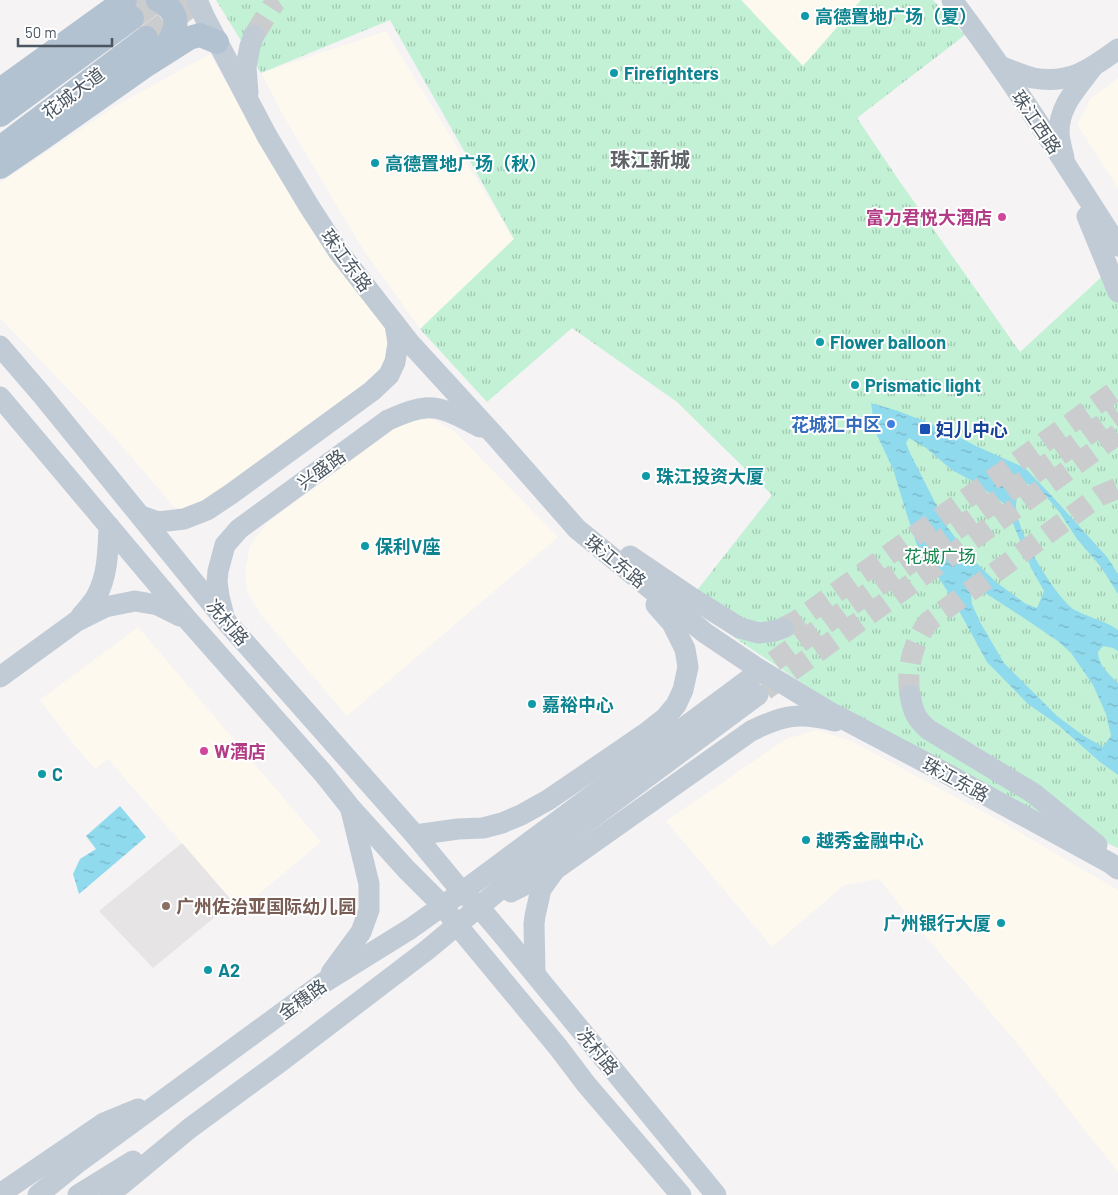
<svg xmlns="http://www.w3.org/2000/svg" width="1118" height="1195" font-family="Barlow,'Noto Sans SC',sans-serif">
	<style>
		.commercial { fill: #fdf9ef }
		.education { fill: #e6e4e5 }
		.grass { fill: url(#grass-tufts) }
		.water { fill: url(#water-ripples); fill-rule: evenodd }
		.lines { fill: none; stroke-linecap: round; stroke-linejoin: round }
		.secondary-tunnel { stroke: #caccce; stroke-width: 21; stroke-dasharray: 21 11; stroke-linecap: butt }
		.primary-tunnel { stroke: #caccce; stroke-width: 24; stroke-dasharray: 24 12; stroke-linecap: butt }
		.secondary { stroke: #c1cbd6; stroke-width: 21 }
		.primary { stroke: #b3c2d1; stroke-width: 24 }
		.culture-dot { fill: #0f9aa8; stroke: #fff; stroke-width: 2 }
		.hotel-dot { fill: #d1479c; stroke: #fff; stroke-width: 2 }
		.shop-dot { fill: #3f7fe0; stroke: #fff; stroke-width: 2 }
		.transit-dot { fill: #1a4fb4; stroke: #fff; stroke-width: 2 }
		.education-dot { fill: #8d6e63; stroke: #fff; stroke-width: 2 }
		.labels { text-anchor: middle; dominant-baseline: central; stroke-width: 4; stroke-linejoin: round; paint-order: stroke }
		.culture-label { font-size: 18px; font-weight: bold; fill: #0d838f; stroke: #fff; text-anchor: start }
		.street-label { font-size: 18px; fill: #4a5661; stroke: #fff }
		.hotel-label { font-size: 18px; font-weight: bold; fill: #b23c85; stroke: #fff; text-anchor: end }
		.shop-label { font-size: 18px; font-weight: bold; fill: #366cbe; stroke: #fff; text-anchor: end }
		.transit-label { font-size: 18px; font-weight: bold; fill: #164399; stroke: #fff; text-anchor: start }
		.park-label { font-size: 18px; fill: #17864f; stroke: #fff }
		.education-label { font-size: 18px; font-weight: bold; fill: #785e54; stroke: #fff; text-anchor: start }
		.quarter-label { font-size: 20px; font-weight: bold; fill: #5f6368; stroke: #fff }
	</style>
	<defs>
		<pattern id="grass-tufts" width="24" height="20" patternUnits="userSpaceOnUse" patternTransform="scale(1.25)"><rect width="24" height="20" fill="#c3f1d5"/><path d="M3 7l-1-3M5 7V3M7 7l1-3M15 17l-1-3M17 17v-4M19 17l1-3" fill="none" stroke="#a0c6b0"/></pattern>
		<pattern id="water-ripples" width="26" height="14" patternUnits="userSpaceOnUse" patternTransform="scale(1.25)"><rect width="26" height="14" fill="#90daee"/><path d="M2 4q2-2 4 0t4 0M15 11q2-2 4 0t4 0" fill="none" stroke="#78b4c4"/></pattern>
	</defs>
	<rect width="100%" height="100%" fill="#f5f3f3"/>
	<g class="commercial">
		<path d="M 742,0 L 861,0 L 803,66 Z"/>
		<path d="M 386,31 L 514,240 L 420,329 L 360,245 L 283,115 L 261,73 Z"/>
		<path d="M 210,54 L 303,217 L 387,329 L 390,348 L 378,371 L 342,403 L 189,510 L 174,507 L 115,438 L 0,318 L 0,183 L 119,104 Z"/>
		<path d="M 1118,78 L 1118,188 L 1077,125 L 1091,98 Z"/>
		<path d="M 433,419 L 455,432 L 558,537 L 347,716 L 261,615 L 247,591 L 245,569 L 250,546 L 268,522 L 397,426 L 412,421 Z"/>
		<path d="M 138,627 L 321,842 L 240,910 L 108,759 L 95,769 L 76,747 L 40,700 Z"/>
		<path d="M 817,730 L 851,741 L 1002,822 L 1118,890 L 1118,1172 L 1015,1041 L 909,917 L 879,879 L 844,885 L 772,947 L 666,821 L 786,739 Z"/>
	</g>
	<path class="education" d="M 182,843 L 233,902 L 153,968 L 99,911 Z"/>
	<path class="grass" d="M 216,0 L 741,0 L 803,66 L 861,0 L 933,0 L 965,35 L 857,118 L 898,179 L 1020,352 L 1107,272 L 1118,294 L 1118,848 L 1003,796 L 826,699 L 741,642 L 687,603 L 772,495 L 677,402 L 572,328 L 487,402 L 420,329 L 514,239 L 390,20 L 261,73 Z"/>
	<g class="water">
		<path d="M 871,403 L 898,411 L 942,428 L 976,446 L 1025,468 L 1051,495 L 1107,557 L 1118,574 L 1118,594 L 1101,567 L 1077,539 L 1060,513 L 1045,495 L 1037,488 L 1028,484 L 1023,484 C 1019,489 1016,499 1016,506 C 1017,533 1052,592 1073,609 C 1076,611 1080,612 1083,614 C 1095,619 1107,622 1118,630 L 1118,651 L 1113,648 L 1103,646 L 1098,652 C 1098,665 1109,674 1118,683 L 1118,775 L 1100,762 L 1058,725 L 1028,704 L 987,662 L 953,600 L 926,558 L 918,548 L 907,515 L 893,469 L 875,431 ZM 909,438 L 926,448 L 952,470 L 974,482 L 1002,502 L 1006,506 L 1031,568 L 1044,591 L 1037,608 L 1026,604 L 996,582 L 971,558 L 948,528 L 910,453 L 906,443 ZM 979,589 L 1027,620 L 1059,642 L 1071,653 L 1093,685 L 1106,714 L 1111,736 L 1103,747 L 1084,736 L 1057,716 L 1004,663 L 980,622 L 972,604 L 971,595 Z"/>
		<path d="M 120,806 L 146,837 L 79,894 L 73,874 L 80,859 L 96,849 L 86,836 Z"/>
	</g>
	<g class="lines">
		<g class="secondary-tunnel">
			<path d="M 254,35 L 275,2 L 278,0"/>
			<path d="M 783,628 L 798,620 L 1118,389"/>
			<path d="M 748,680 L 1118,413"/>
			<path d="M 765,690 L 1118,434"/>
			<path d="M 910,695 C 906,669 912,645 928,622 L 1088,504 L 1099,496 L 1118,488"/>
		</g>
		<g class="primary-tunnel">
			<path d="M 132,18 L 157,0"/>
			<path d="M 146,38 L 198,0"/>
		</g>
		<g class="secondary">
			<path d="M 197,0 L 205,18 L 267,136 L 309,206 L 338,251 L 409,342 L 496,437 L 577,529 L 705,633 L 757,668 L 828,711 L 951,776 L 1110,863 L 1118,869"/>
			<path d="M 952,0 C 1012,79 1065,163 1118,246"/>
			<path d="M 1000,66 C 1011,70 1022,75 1033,78 C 1069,85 1091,69 1118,49"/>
			<path d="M 248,93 L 246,67 L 250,46 L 254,35"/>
			<path d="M 1064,158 C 1062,150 1060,142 1059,134 C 1058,107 1077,88 1092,68"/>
			<path d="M 1087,216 L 1118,292"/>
			<path d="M 0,346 L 42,395 L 224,619 L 415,835 L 462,892 L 479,907 L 506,939 L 716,1195"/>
			<path d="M 0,397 L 187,619 L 323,773 L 350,807 L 406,869 L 443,906 L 457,925 L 558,1047 L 586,1084 L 681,1195"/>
			<path d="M 141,516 L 158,522 L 184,519 L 207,510 L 231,494 L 372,391 L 389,375 L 395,362 L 398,343 L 395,324"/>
			<path d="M 630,556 L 692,598 L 740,628 L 759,633 L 775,631 L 783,628"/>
			<path d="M 81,616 C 86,610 92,604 96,597 C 108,576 108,550 109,526"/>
			<path d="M 224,616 L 219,596 L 217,582 L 218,571 L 225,545 L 239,529 L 388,420 C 400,415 412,409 425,408 C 444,406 464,419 480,427"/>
			<path d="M 0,677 L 77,621 L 105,607 L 135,601 L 158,605 L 180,616"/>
			<path d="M 910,695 C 913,712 916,719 929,730 L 1033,793 L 1097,845"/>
			<path d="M 415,835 L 458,829 L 483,828 L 502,823 L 521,815 L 548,800 L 646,733 L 665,718 L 676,705 L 683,690 L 688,667 L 685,649 L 672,623 L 656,605"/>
			<path d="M 511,892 L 556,869 L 751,731 C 783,715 799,712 835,721"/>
			<path d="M 331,973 L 361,932 L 369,910 L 369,884 L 351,810"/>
			<path d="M 535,973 L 534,924 L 535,916 L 541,889 L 554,871"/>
			<path d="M 0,1194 L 104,1123 L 138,1109"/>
			<path d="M 38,1195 L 76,1164 L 323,983 L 410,929 L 462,892 L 748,680"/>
			<path d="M 78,1195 L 133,1161"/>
			<path d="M 109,1195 L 190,1128 L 280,1062 L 427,950 L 539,857 L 758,695"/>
		</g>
		<g class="primary">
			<path d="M 158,0 C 186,15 175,32 162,54"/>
			<path d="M 0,90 L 125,0"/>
			<path d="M 0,115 L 132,18"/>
			<path d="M 0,148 L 146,38"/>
			<path d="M 0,167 L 44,137 L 148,64 L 189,38 L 200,35 L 217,42"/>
		</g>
	</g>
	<g class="culture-dot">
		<circle cx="805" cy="16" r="5"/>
		<circle cx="614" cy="73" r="5"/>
		<circle cx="375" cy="163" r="5"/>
		<circle cx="820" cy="342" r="5"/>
		<circle cx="855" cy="385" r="5"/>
		<circle cx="646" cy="476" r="5"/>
		<circle cx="365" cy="546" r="5"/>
		<circle cx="532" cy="704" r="5"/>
		<circle cx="42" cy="774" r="5"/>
		<circle cx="806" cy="840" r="5"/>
		<circle cx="1001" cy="923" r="5"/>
		<circle cx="208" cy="970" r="5"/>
	</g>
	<g class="hotel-dot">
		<circle cx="1002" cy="217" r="5"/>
		<circle cx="204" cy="751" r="5"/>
	</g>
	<circle class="shop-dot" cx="891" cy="424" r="5"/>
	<rect class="transit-dot" x="919" y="423" width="12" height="12" rx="2.5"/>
	<circle class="education-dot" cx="166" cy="906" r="5"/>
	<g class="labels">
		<g class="culture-label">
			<text x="815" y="16">高德置地广场（夏）</text>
			<text x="624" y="73">Firefighters</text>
			<text x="385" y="163">高德置地广场（秋）</text>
			<text x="830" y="342">Flower balloon</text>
			<text x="865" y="385">Prismatic light</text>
			<text x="656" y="476">珠江投资大厦</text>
			<text x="375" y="546">保利V座</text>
			<text x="542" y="704">嘉裕中心</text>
			<text x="52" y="774">C</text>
			<text x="816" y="840">越秀金融中心</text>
			<text x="991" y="923" text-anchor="end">广州银行大厦</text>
			<text x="218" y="970">A2</text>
		</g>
		<g class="street-label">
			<text transform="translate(73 93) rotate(-37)">花城大道</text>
			<text transform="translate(1037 122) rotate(56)">珠江西路</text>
			<text transform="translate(347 260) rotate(54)">珠江东路</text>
			<text transform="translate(321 469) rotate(-36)">兴盛路</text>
			<text transform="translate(616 561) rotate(39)">珠江东路</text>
			<text transform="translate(228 622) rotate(49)">冼村路</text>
			<text transform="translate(956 779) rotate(28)">珠江东路</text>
			<text transform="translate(302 999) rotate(-36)">金穗路</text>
			<text transform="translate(598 1051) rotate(51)">冼村路</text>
		</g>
		<g class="hotel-label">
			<text x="992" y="217">富力君悦大酒店</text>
			<text x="214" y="751" text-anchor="start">W酒店</text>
		</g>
		<g class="shop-label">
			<text x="881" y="424">花城汇中区</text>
		</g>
		<g class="transit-label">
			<text x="936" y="429">妇儿中心</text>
		</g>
		<g class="park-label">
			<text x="940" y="556">花城广场</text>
		</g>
		<g class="education-label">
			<text x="176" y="906">广州佐治亚国际幼儿园</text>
		</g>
		<g class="quarter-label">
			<text x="650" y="159">珠江新城</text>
		</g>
	</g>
	<path d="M18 38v8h94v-8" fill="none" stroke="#4a5661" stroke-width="2.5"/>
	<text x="25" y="38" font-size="15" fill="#4a5661" stroke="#ffffff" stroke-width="4" paint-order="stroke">50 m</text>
</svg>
